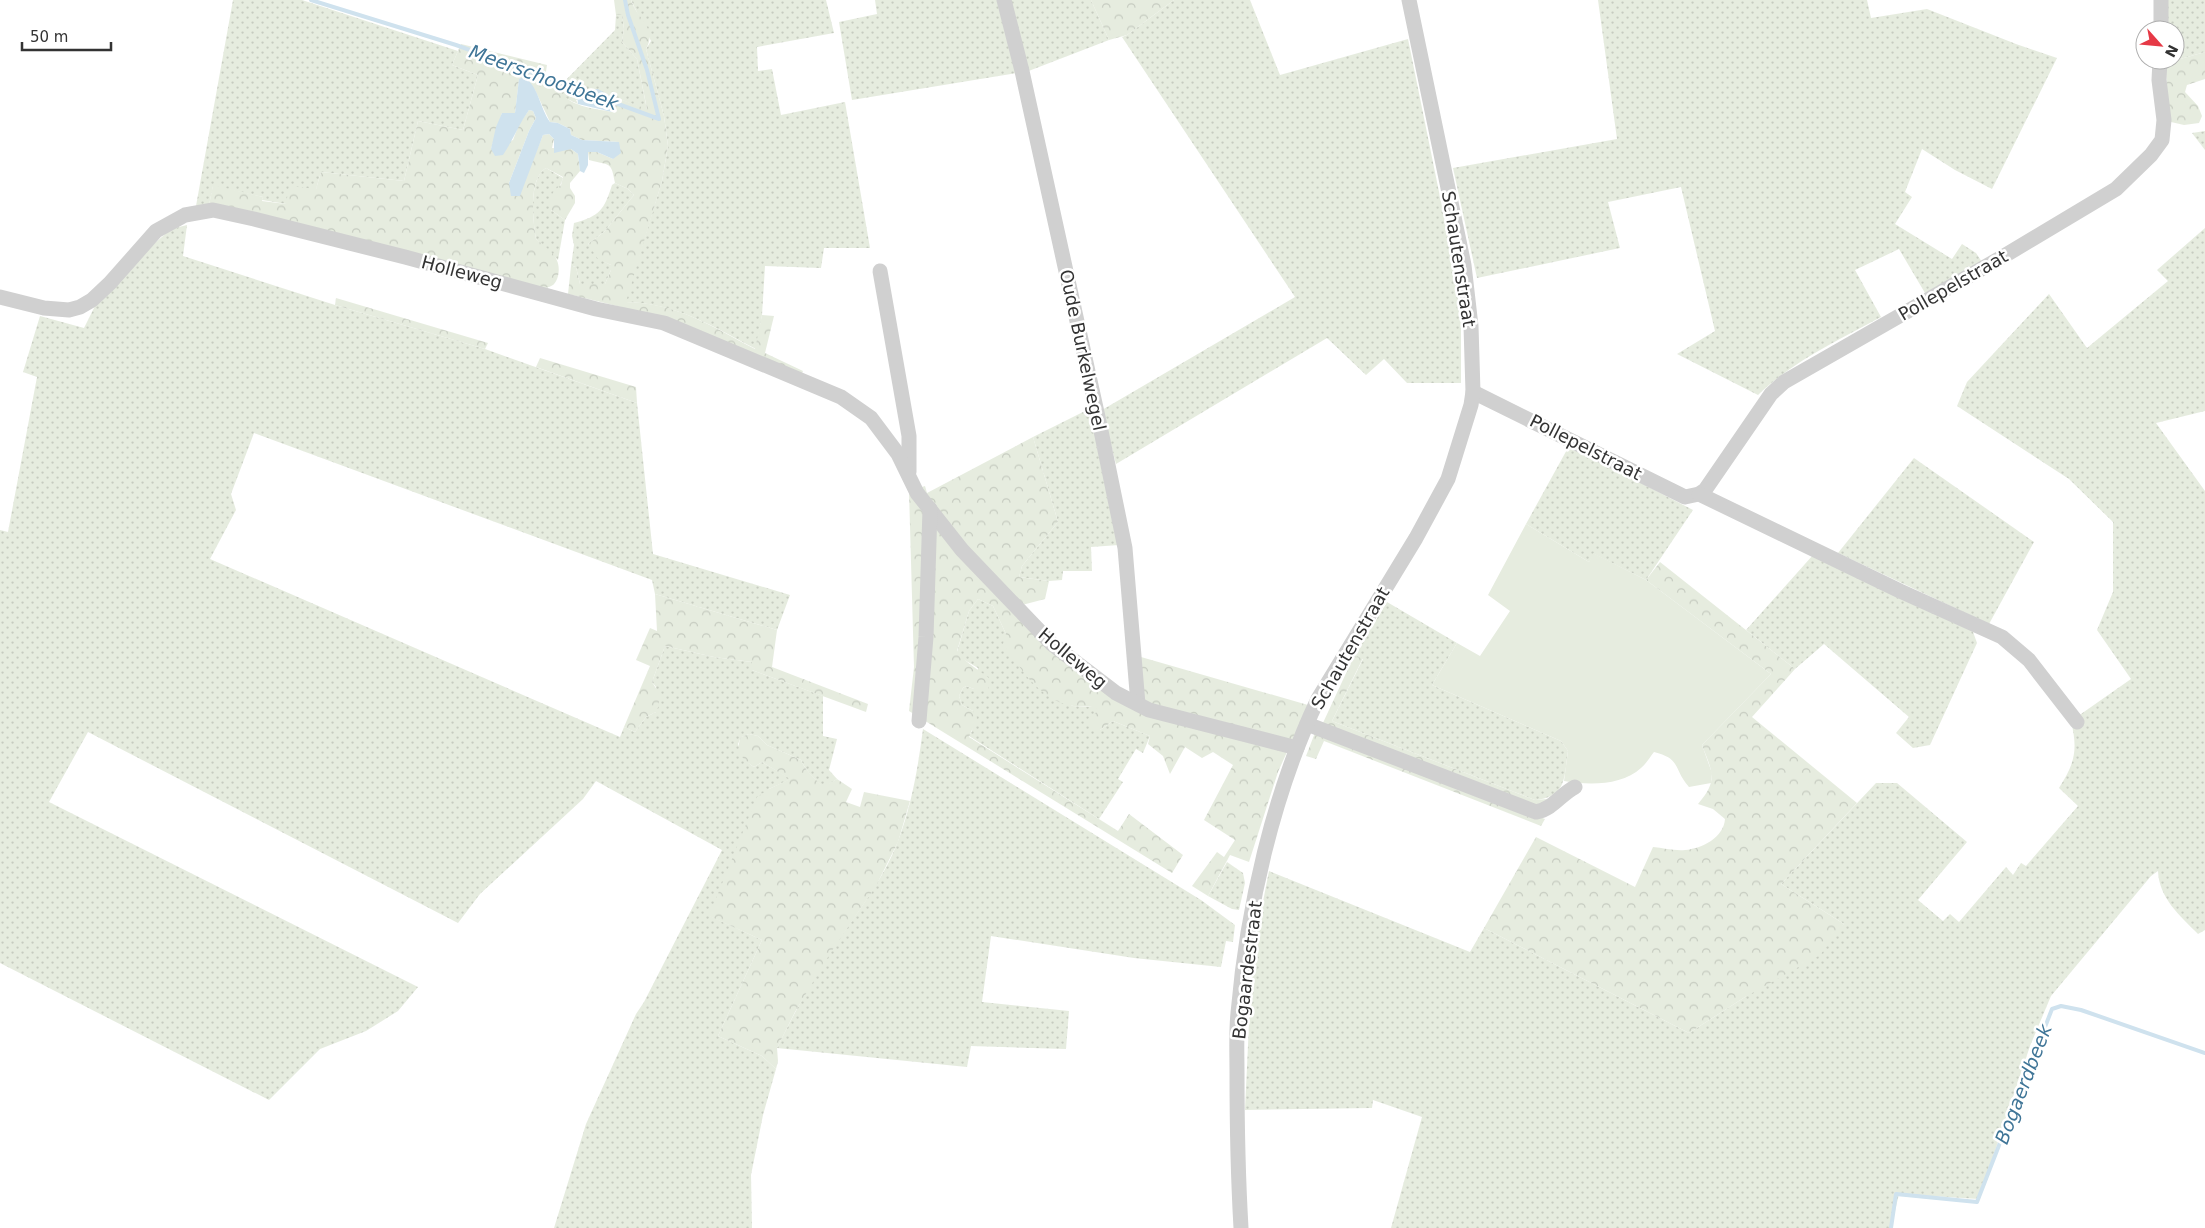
<svg xmlns="http://www.w3.org/2000/svg" width="2205" height="1228" font-family="'DejaVu Sans',sans-serif">
	<style>
		.grass { fill: url(#grass-dots) }
		.forest { fill: url(#forest-crowns) }
		.green { fill: #e6ecdf }
		.water { fill: #cfe2ee }
		.lines { fill: none; stroke-linecap: round; stroke-linejoin: round }
		.stream { stroke: #cfe2ee; stroke-width: 4 }
		.minor { stroke: #d0d0d0; stroke-width: 15 }
		.labels { text-anchor: middle; dominant-baseline: central; stroke-width: 5; stroke-linejoin: round; paint-order: stroke }
		.street-label { font-size: 18px; fill: #333; stroke: #fff }
		.water-label { font-size: 19px; font-style: italic; fill: #3f7597; stroke: #fff }
	</style>
	<defs>
		<pattern id="grass-dots" width="8" height="8" patternUnits="userSpaceOnUse" patternTransform="scale(1.25)"><rect width="8" height="8" fill="#e6ecdf"/><path d="M2 2h.1M6 6h.1" fill="none" stroke="#c6cbc0" stroke-width="1.8" stroke-linecap="round"/></pattern>
		<pattern id="forest-crowns" width="20" height="18" patternUnits="userSpaceOnUse" patternTransform="scale(1.25)"><rect width="20" height="18" fill="#e6ecdf"/><path d="M2 6a3 3 0 1 1 6 0M12 15a3 3 0 1 1 6 0" fill="none" stroke="#c6cbc0"/></pattern>
	</defs>
	<rect width="100%" height="100%" fill="#fff"/>
	<g class="grass">
		<path d="M 233,0 L 302,0 L 458,51 L 452,65 L 478,75 L 463,130 L 418,121 L 404,181 L 321,172 L 316,189 L 286,204 L 262,200 L 263,197 L 213,186 L 209,205 L 196,206 Z"/>
		<path d="M 631,0 L 826,0 L 834,33 L 757,47 L 758,71 L 772,69 L 781,115 L 845,102 L 870,248 L 824,248 L 821,268 L 765,266 L 762,315 L 756,349 C 712,326 676,303 625,302 L 662,181 L 668,146 L 664,116 L 646,49 L 651,41 Z"/>
		<path d="M 875,0 L 998,0 L 1017,73 L 852,100 L 839,22 L 877,14 Z"/>
		<path d="M 1009,0 L 1091,0 L 1109,40 L 1026,72 Z"/>
		<path d="M 1174,0 L 1250,0 L 1280,75 L 1408,39 L 1453,261 L 1461,324 L 1461,383 L 1407,383 L 1384,359 L 1366,375 L 1327,338 L 1116,464 L 1102,410 L 1295,297 L 1122,37 L 1127,35 Z"/>
		<path d="M 1598,0 L 1867,0 L 1871,18 L 1927,9 L 2016,44 L 2057,58 L 1992,189 L 1955,170 L 1922,149 L 1905,192 L 1912,197 L 1895,224 L 1952,259 L 1962,244 L 1976,253 L 1982,262 L 1925,293 L 1899,249 L 1855,270 L 1881,317 C 1839,340 1793,361 1758,395 L 1677,354 L 1715,331 L 1681,187 L 1608,202 L 1620,248 L 1477,278 L 1453,168 L 1617,139 Z"/>
		<path d="M 2168,0 L 2205,0 L 2205,52 L 2166,63 L 2166,60 L 2175,60 L 2175,30 L 2167,30 Z"/>
		<path d="M 616,15 L 622,15 L 624,29 L 622,42 L 637,59 L 647,110 L 617,98 L 614,106 L 612,97 L 576,100 L 578,104 L 563,97 L 558,88 L 615,30 Z"/>
		<path d="M 2205,131 L 2205,150 L 2192,133 Z"/>
		<path d="M 546,168 L 563,178 L 551,210 L 565,220 L 558,260 L 536,239 C 533,222 528,179 546,168 Z"/>
		<path d="M 615,183 L 628,189 L 634,195 L 604,232 L 588,244 L 605,262 L 611,265 L 611,270 L 605,284 L 580,284 L 576,267 L 571,266 L 574,245 L 572,236 L 574,223 C 600,216 604,210 612,185 Z"/>
		<path d="M 187,225 L 183,256 L 335,305 L 485,349 L 637,403 L 653,554 L 790,595 L 777,630 L 655,594 L 652,580 L 254,433 L 231,494 L 236,510 L 210,559 L 620,737 L 624,727 L 635,732 L 646,717 L 656,712 L 656,687 L 652,682 L 665,646 L 714,657 L 752,662 L 752,670 L 823,696 L 823,736 L 837,739 L 829,770 L 837,779 L 823,788 C 815,778 806,772 801,760 L 767,745 L 758,736 L 749,734 L 741,737 L 738,744 C 742,755 744,761 754,767 L 762,762 L 791,779 L 769,789 L 710,916 L 762,940 L 718,1036 L 762,1056 L 776,1069 L 763,1115 L 751,1175 L 752,1228 L 554,1228 L 586,1124 L 636,1014 L 644,1002 L 722,850 L 596,781 L 583,799 L 480,894 L 458,923 L 88,732 L 49,802 L 418,987 L 398,1011 L 366,1031 L 320,1049 L 269,1100 L 0,963 L 0,530 L 8,532 L 37,377 L 23,372 L 40,316 L 84,328 L 96,304 L 147,250 L 171,229 Z"/>
		<path d="M 2205,228 L 2205,411 L 2156,423 L 2205,491 L 2205,930 L 2198,934 C 2180,916 2159,898 2158,871 L 2151,876 L 2051,996 L 2030,1046 L 1979,1199 L 1899,1194 L 1891,1228 L 1391,1228 L 1422,1117 L 1373,1100 L 1372,1108 L 1245,1110 L 1250,1002 L 1256,937 L 1269,871 L 1470,952 L 1484,928 L 1689,1033 L 1745,997 L 1844,924 L 1781,884 L 1876,783 L 1897,783 L 1967,842 L 1918,900 L 1943,921 L 1950,914 L 1959,922 L 2006,867 L 2013,875 L 2021,863 L 2026,866 L 2078,806 L 2059,788 C 2075,763 2078,750 2071,721 L 2131,679 L 2097,630 L 2113,592 L 2113,522 L 2069,479 L 1957,406 L 1967,382 L 2049,294 L 2087,348 L 2168,281 L 2157,270 Z"/>
		<path d="M 1091,408 L 1119,545 L 1091,547 L 1092,571 L 1063,571 L 1062,580 L 1049,581 L 1019,577 L 1022,566 L 1058,522 L 1033,437 Z"/>
		<path d="M 1569,446 L 1693,510 L 1646,580 L 1594,554 L 1589,562 L 1526,524 Z"/>
		<path d="M 1914,458 L 2034,542 L 1989,624 L 1838,553 Z"/>
		<path d="M 1813,555 L 1972,629 L 1977,643 L 1930,745 L 1913,748 L 1896,733 L 1909,717 L 1824,644 L 1795,669 L 1746,630 Z"/>
		<path d="M 978,599 L 993,606 L 1006,634 L 1072,706 L 1095,707 L 1100,710 L 1088,720 L 1100,730 L 1113,721 L 1150,736 L 1143,753 L 1136,749 L 1118,779 L 1123,782 L 1099,819 L 969,736 L 972,731 L 973,711 L 962,705 L 959,696 L 963,688 L 966,686 L 974,689 L 978,668 L 961,658 L 957,652 L 969,611 Z"/>
		<path d="M 1387,602 L 1457,643 L 1432,685 L 1561,741 L 1568,751 C 1564,777 1567,797 1535,800 L 1332,721 L 1363,659 L 1354,656 Z"/>
		<path d="M 923,729 L 1201,900 L 1235,925 L 1233,942 L 1226,941 L 1221,967 L 1134,958 L 991,936 L 982,1002 L 1069,1011 L 1066,1049 L 971,1046 L 967,1067 L 777,1048 C 793,1015 811,982 831,951 C 855,915 883,881 898,841 C 912,804 918,767 923,729 Z"/>
		<path d="M 1227,862 L 1243,873 L 1245,883 L 1239,910 L 1232,909 L 1208,896 Z"/>
	</g>
	<g class="forest">
		<path d="M 614,0 L 631,0 C 637,19 658,28 646,49 L 664,116 L 668,146 L 662,181 L 626,302 C 677,303 711,326 755,349 L 762,315 L 774,316 L 765,353 L 803,371 L 801,376 L 621,307 L 568,294 L 571,266 L 576,267 L 580,284 L 605,284 L 611,270 L 611,265 L 598,259 L 588,244 L 604,232 L 634,195 L 628,189 L 615,183 C 611,161 611,166 589,160 L 588,152 L 597,152 L 613,159 L 619,142 L 582,140 L 571,135 L 570,129 L 558,123 L 550,122 L 535,90 L 519,80 L 515,113 L 502,113 L 491,149 L 513,140 L 519,124 L 529,110 L 533,111 L 536,118 L 529,131 L 509,183 L 536,152 L 543,135 L 549,134 L 554,139 L 552,148 L 571,149 L 578,154 L 580,171 L 570,183 L 570,188 L 575,196 L 575,203 L 565,220 L 551,210 C 549,198 551,192 561,185 L 563,177 L 546,168 C 528,179 533,221 536,239 C 549,250 562,257 558,276 C 556,284 552,287 545,288 L 209,205 L 213,185 L 263,197 L 262,201 L 286,204 L 289,186 L 316,189 L 321,172 L 404,181 L 418,121 L 463,130 L 478,75 L 452,65 L 461,44 L 547,65 L 544,85 L 558,88 C 568,107 593,108 612,112 L 617,98 L 647,109 L 637,59 L 622,42 L 624,29 L 622,15 L 616,15 Z"/>
		<path d="M 1091,0 L 1174,0 L 1127,35 L 1109,40 Z"/>
		<path d="M 2205,52 L 2205,79 L 2187,85 L 2185,92 L 2198,106 L 2202,116 L 2199,123 L 2184,125 L 2171,122 L 2167,101 L 2166,63 Z"/>
		<path d="M 336,298 L 488,343 L 485,349 L 335,305 Z"/>
		<path d="M 540,358 L 636,387 L 637,403 L 536,367 Z"/>
		<path d="M 1033,437 L 1058,522 L 1022,566 L 1019,577 L 1049,581 L 1045,599 L 1022,605 L 1015,610 L 1142,711 L 1141,657 L 1308,705 L 1278,772 L 1249,862 L 1230,855 L 1208,896 L 1192,886 L 1217,852 L 1224,857 L 1235,840 L 1204,820 L 1233,765 L 1213,752 L 1202,758 L 1185,747 L 1170,774 L 1163,756 L 1148,744 L 1150,736 L 1113,721 L 1100,730 L 1093,730 L 1088,725 L 1088,719 L 1099,710 C 1091,704 1078,708 1068,705 C 1038,697 1021,669 1003,644 L 1006,634 L 993,606 L 978,599 L 969,611 L 957,651 C 964,662 981,671 991,680 L 988,689 L 974,689 L 966,686 L 963,688 L 959,696 L 962,705 L 973,711 L 977,718 L 969,737 L 1118,831 L 1129,814 L 1183,855 L 1172,873 L 909,711 L 914,667 L 909,491 L 925,486 L 927,493 Z"/>
		<path d="M 1660,562 L 1795,669 L 1752,717 L 1857,803 L 1781,884 L 1844,924 L 1820,955 L 1745,997 L 1689,1033 L 1484,928 L 1536,837 L 1635,887 L 1653,847 C 1663,848 1675,851 1685,850 C 1702,849 1724,837 1725,819 L 1713,809 L 1698,804 C 1719,780 1712,772 1702,745 L 1771,674 L 1646,580 Z"/>
		<path d="M 655,594 L 777,630 L 772,667 L 868,704 L 866,712 L 752,670 L 752,662 L 714,657 L 665,646 L 652,682 L 659,693 L 659,705 L 656,712 L 646,717 L 635,732 L 624,727 L 650,666 L 636,660 L 650,628 L 657,631 Z"/>
		<path d="M 1354,656 L 1363,658 L 1332,721 L 1535,800 L 1547,799 L 1558,792 L 1538,808 L 1322,725 Z"/>
		<path d="M 1316,730 L 1545,819 L 1541,826 L 1324,741 L 1316,759 L 1306,756 Z"/>
		<path d="M 749,734 L 758,736 L 767,745 L 801,760 C 806,772 815,778 823,787 L 837,779 L 852,789 L 846,802 L 860,807 L 864,792 L 910,801 L 898,842 L 876,886 L 831,952 L 795,1012 L 777,1048 L 778,1061 L 776,1069 L 762,1056 L 718,1036 L 762,940 L 709,916 L 757,797 L 769,789 L 790,779 L 762,762 L 754,767 C 742,760 735,750 741,737 Z"/>
	</g>
	<path class="green" d="M 1526,524 L 1589,562 L 1593,553 L 1646,580 L 1771,674 L 1702,745 L 1712,773 L 1711,783 L 1689,787 C 1673,769 1682,759 1654,752 C 1650,757 1646,764 1641,768 C 1622,786 1588,785 1564,781 L 1568,751 L 1561,741 L 1432,685 L 1457,643 L 1480,656 L 1510,611 L 1488,595 Z"/>
	<g class="water">
		<path d="M 524,77 C 538,85 540,108 550,122 L 558,123 L 570,129 L 571,135 L 582,140 L 619,142 L 621,153 L 613,159 L 597,152 L 588,152 L 588,165 L 584,173 L 580,171 L 578,154 L 571,149 L 554,153 L 554,139 L 549,134 L 543,135 L 520,196 L 511,196 L 509,183 L 529,131 L 536,118 L 533,111 L 529,110 C 519,124 513,140 503,155 L 495,156 L 491,149 L 496,127 L 502,113 L 515,113 L 519,79 Z"/>
		<path d="M 598,89 L 612,97 L 614,106 L 612,112 L 578,104 L 577,94 L 581,90 Z"/>
	</g>
	<g class="lines">
		<g class="stream">
			<path d="M 311,0 L 456,45 L 585,92"/>
			<path d="M 610,101 L 659,119 L 647,70 L 628,15 L 625,0"/>
			<path d="M 1891,1228 L 1896,1194 L 1977,1202 L 2052,1009 L 2061,1006 L 2081,1010 L 2205,1053"/>
		</g>
		<g class="minor">
			<path d="M 1004,0 L 1022,71 L 1100,426 L 1125,548 L 1138,704"/>
			<path d="M 2161,30 L 2161,0"/>
			<path d="M 880,271 L 909,436 L 909,472"/>
			<path d="M 0,297 L 44,308 L 69,310 L 80,307 L 92,300 L 110,283 L 156,231 L 185,215 L 213,210 L 254,219 L 405,257 L 596,309 L 664,323 L 841,397 L 871,418 L 898,454 L 917,493 L 962,550 L 1052,644 L 1116,693 L 1149,710 L 1297,748"/>
			<path d="M 1473,392 L 1685,497 L 1699,494 L 1705,490 L 1771,394 L 1784,382 L 2004,256 L 2116,189 L 2151,155 L 2162,140 L 2164,120 L 2159,80 L 2160,60"/>
			<path d="M 1699,494 L 1900,591 L 2002,637 L 2029,660 L 2077,722"/>
			<path d="M 919,721 L 926,637 L 930,509"/>
			<path d="M 1307,724 L 1536,812 C 1553,809 1561,794 1575,787"/>
			<path d="M 1241,1228 C 1238,1176 1237,1125 1237,1073 C 1237,1053 1236,1032 1238,1013 C 1247,908 1273,794 1318,699 L 1416,538 L 1448,479 L 1471,405 L 1473,392 L 1471,326 L 1464,265 L 1409,0"/>
		</g>
	</g>
	<g class="labels">
		<g class="street-label">
			<text transform="translate(1459 259) rotate(81)">Schautenstraat</text>
			<text transform="translate(462 272) rotate(15)">Holleweg</text>
			<text transform="translate(1953 285) rotate(-30)">Pollepelstraat</text>
			<text transform="translate(1083 350) rotate(78)">Oude Burkelwegel</text>
			<text transform="translate(1586 447) rotate(27)">Pollepelstraat</text>
			<text transform="translate(1350 648) rotate(-60)">Schautenstraat</text>
			<text transform="translate(1073 658) rotate(40)">Holleweg</text>
			<text transform="translate(1247 970) rotate(-83)">Bogaardestraat</text>
		</g>
		<g class="water-label">
			<text transform="translate(544 77) rotate(20)">Meerschootbeek</text>
			<text transform="translate(2023 1084) rotate(-69)">Bogaerdbeek</text>
		</g>
	</g>
	<g transform="translate(2160 45) rotate(117)"><circle r="24" fill="#ffffff" stroke="#adadad"/>
	<path d="M0-4L9 19L0 12L-9 19Z" fill="#e63946"/>
	<text y="-8" font-size="14" font-weight="bold" text-anchor="middle" fill="#333333">N</text>
	</g>
	<path d="M22 42v8h89v-8" fill="none" stroke="#333333" stroke-width="2.5"/>
	<text x="30" y="42" font-size="15" fill="#333333" stroke="#ffffff" stroke-width="4" paint-order="stroke">50 m</text>
</svg>
